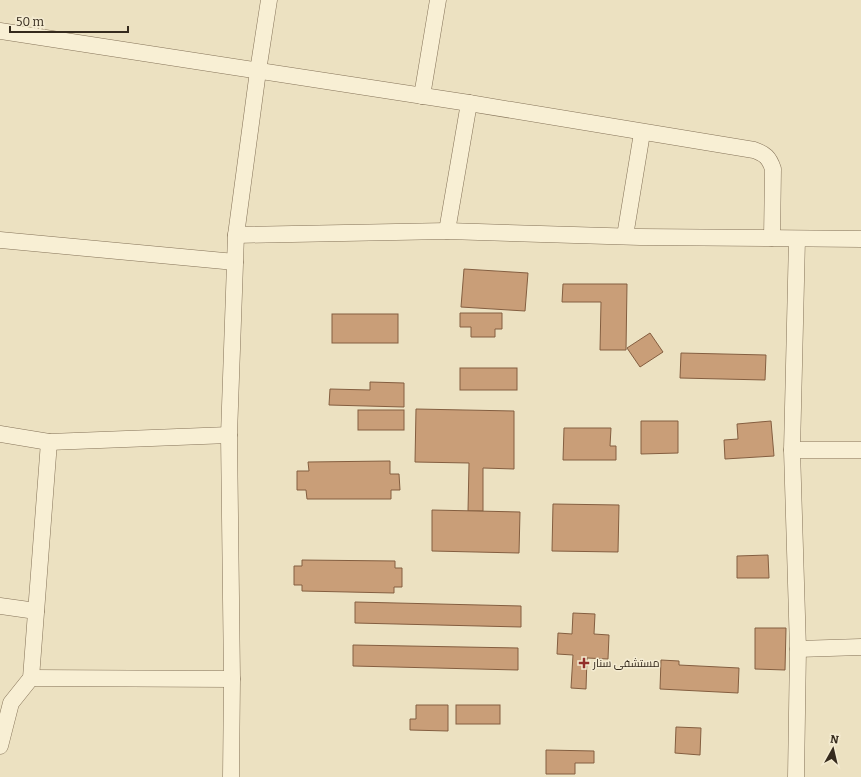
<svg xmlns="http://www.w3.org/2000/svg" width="861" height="777" font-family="Bitter,Cairo,serif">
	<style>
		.building { fill: #c99e78; stroke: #845e40 }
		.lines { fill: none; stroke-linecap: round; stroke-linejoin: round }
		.minor-casing { stroke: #857359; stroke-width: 17 }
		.minor { stroke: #f8efd4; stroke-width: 16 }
		.poi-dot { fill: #922f2b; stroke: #f4ebd1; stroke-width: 1.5 }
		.labels { text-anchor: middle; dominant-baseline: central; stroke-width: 3; stroke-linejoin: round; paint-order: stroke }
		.poi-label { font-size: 11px; fill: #352a1d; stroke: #f4ebd1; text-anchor: start }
	</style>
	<rect width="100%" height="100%" fill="#ece1c1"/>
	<g class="building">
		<path d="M 464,269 L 528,273 L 525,311 L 461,307 Z"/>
		<path d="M 563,284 L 627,284 L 626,350 L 600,350 L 601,302 L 562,302 Z"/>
		<path d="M 460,313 L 502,313 L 502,329 L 495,329 L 495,337 L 471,337 L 471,327 L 460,327 Z"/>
		<rect x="332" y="314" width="66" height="29"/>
		<path d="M 650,333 L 663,352 L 640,367 L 627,348 Z"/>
		<path d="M 681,353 L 766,355 L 765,380 L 680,378 Z"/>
		<rect x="460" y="368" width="57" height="22"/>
		<path d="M 370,382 L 404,383 L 404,407 L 329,405 L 330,389 L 370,390 Z"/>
		<path d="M 416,409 L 514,411 L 514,469 L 483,468 L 483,511 L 468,511 L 469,463 L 415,462 Z"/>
		<rect x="358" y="410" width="46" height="20"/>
		<path d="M 641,421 L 678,421 L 678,453 L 641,454 Z"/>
		<path d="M 771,421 L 774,456 L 725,459 L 724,440 L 738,439 L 737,424 Z"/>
		<path d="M 564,428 L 611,428 L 610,446 L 616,446 L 616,460 L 563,460 Z"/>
		<path d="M 390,461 L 390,474 L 399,474 L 400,490 L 391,490 L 391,499 L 307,499 L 306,490 L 297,490 L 297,471 L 309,471 L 308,462 Z"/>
		<path d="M 553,504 L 619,505 L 618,552 L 552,551 Z"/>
		<path d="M 432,510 L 520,512 L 519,553 L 432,551 Z"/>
		<path d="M 768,555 L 769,578 L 737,578 L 737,556 Z"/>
		<path d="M 302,560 L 395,561 L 395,568 L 402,568 L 402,587 L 394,587 L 394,593 L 302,591 L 302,585 L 294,585 L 294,566 L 302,566 Z"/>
		<path d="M 355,602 L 521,606 L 521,627 L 355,623 Z"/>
		<path d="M 573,613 L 595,614 L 594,634 L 609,635 L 608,659 L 587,658 L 586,689 L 571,688 L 573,655 L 557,654 L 558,633 L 572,634 Z"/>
		<path d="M 755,628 L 786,628 L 785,670 L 755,669 Z"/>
		<path d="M 353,645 L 518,648 L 518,670 L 353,666 Z"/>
		<path d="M 661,660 L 679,661 L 679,665 L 739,668 L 738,693 L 660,689 Z"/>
		<path d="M 416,705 L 448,705 L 448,731 L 410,730 L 410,719 L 416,719 Z"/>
		<rect x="456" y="705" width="44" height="19"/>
		<path d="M 676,727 L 701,728 L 700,755 L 675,753 Z"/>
		<path d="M 546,750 L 594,751 L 594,763 L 575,763 L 575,774 L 546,774 Z"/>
	</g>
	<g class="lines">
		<defs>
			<g id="minor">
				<path d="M 0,31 L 469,103 L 754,150 C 765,154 769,157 773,169 L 772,238"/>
				<path d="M 422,96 L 438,0"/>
				<path d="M 447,231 L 469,103"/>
				<path d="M 236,235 L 447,231 L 640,237 L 861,239"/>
				<path d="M 625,236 L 642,133"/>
				<path d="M 0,240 L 235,262"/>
				<path d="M 0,434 L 49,442 L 229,435"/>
				<path d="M 792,450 L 861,450"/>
				<path d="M 0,606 L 36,611"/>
				<path d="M 798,649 L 861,647"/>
				<path d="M 31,678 L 232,679"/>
				<path d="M 0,746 L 11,703 L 31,678 L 49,442"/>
				<path d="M 231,777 L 232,679 L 229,435 L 236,235 L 258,71 L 269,0"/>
				<path d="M 796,777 L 798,649 L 792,450 L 797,239"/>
			</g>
		</defs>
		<use href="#minor" class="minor-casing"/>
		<use href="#minor" class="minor"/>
	</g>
	<path class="poi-dot" d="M582 657h4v4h4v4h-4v4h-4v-4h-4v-4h4z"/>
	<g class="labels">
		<g class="poi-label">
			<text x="593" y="663">مستشفى سنار</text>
		</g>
	</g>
	<g transform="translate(833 749) rotate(8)" stroke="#f4ebd1" stroke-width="3" paint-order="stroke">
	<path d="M0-3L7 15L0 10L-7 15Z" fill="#352a1d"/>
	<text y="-6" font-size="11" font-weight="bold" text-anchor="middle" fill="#352a1d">N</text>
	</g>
	<path d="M10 26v6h118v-6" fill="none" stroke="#352a1d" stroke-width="2"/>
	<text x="16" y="26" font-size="12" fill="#352a1d" stroke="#f4ebd1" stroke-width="3" paint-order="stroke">50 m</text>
</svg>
